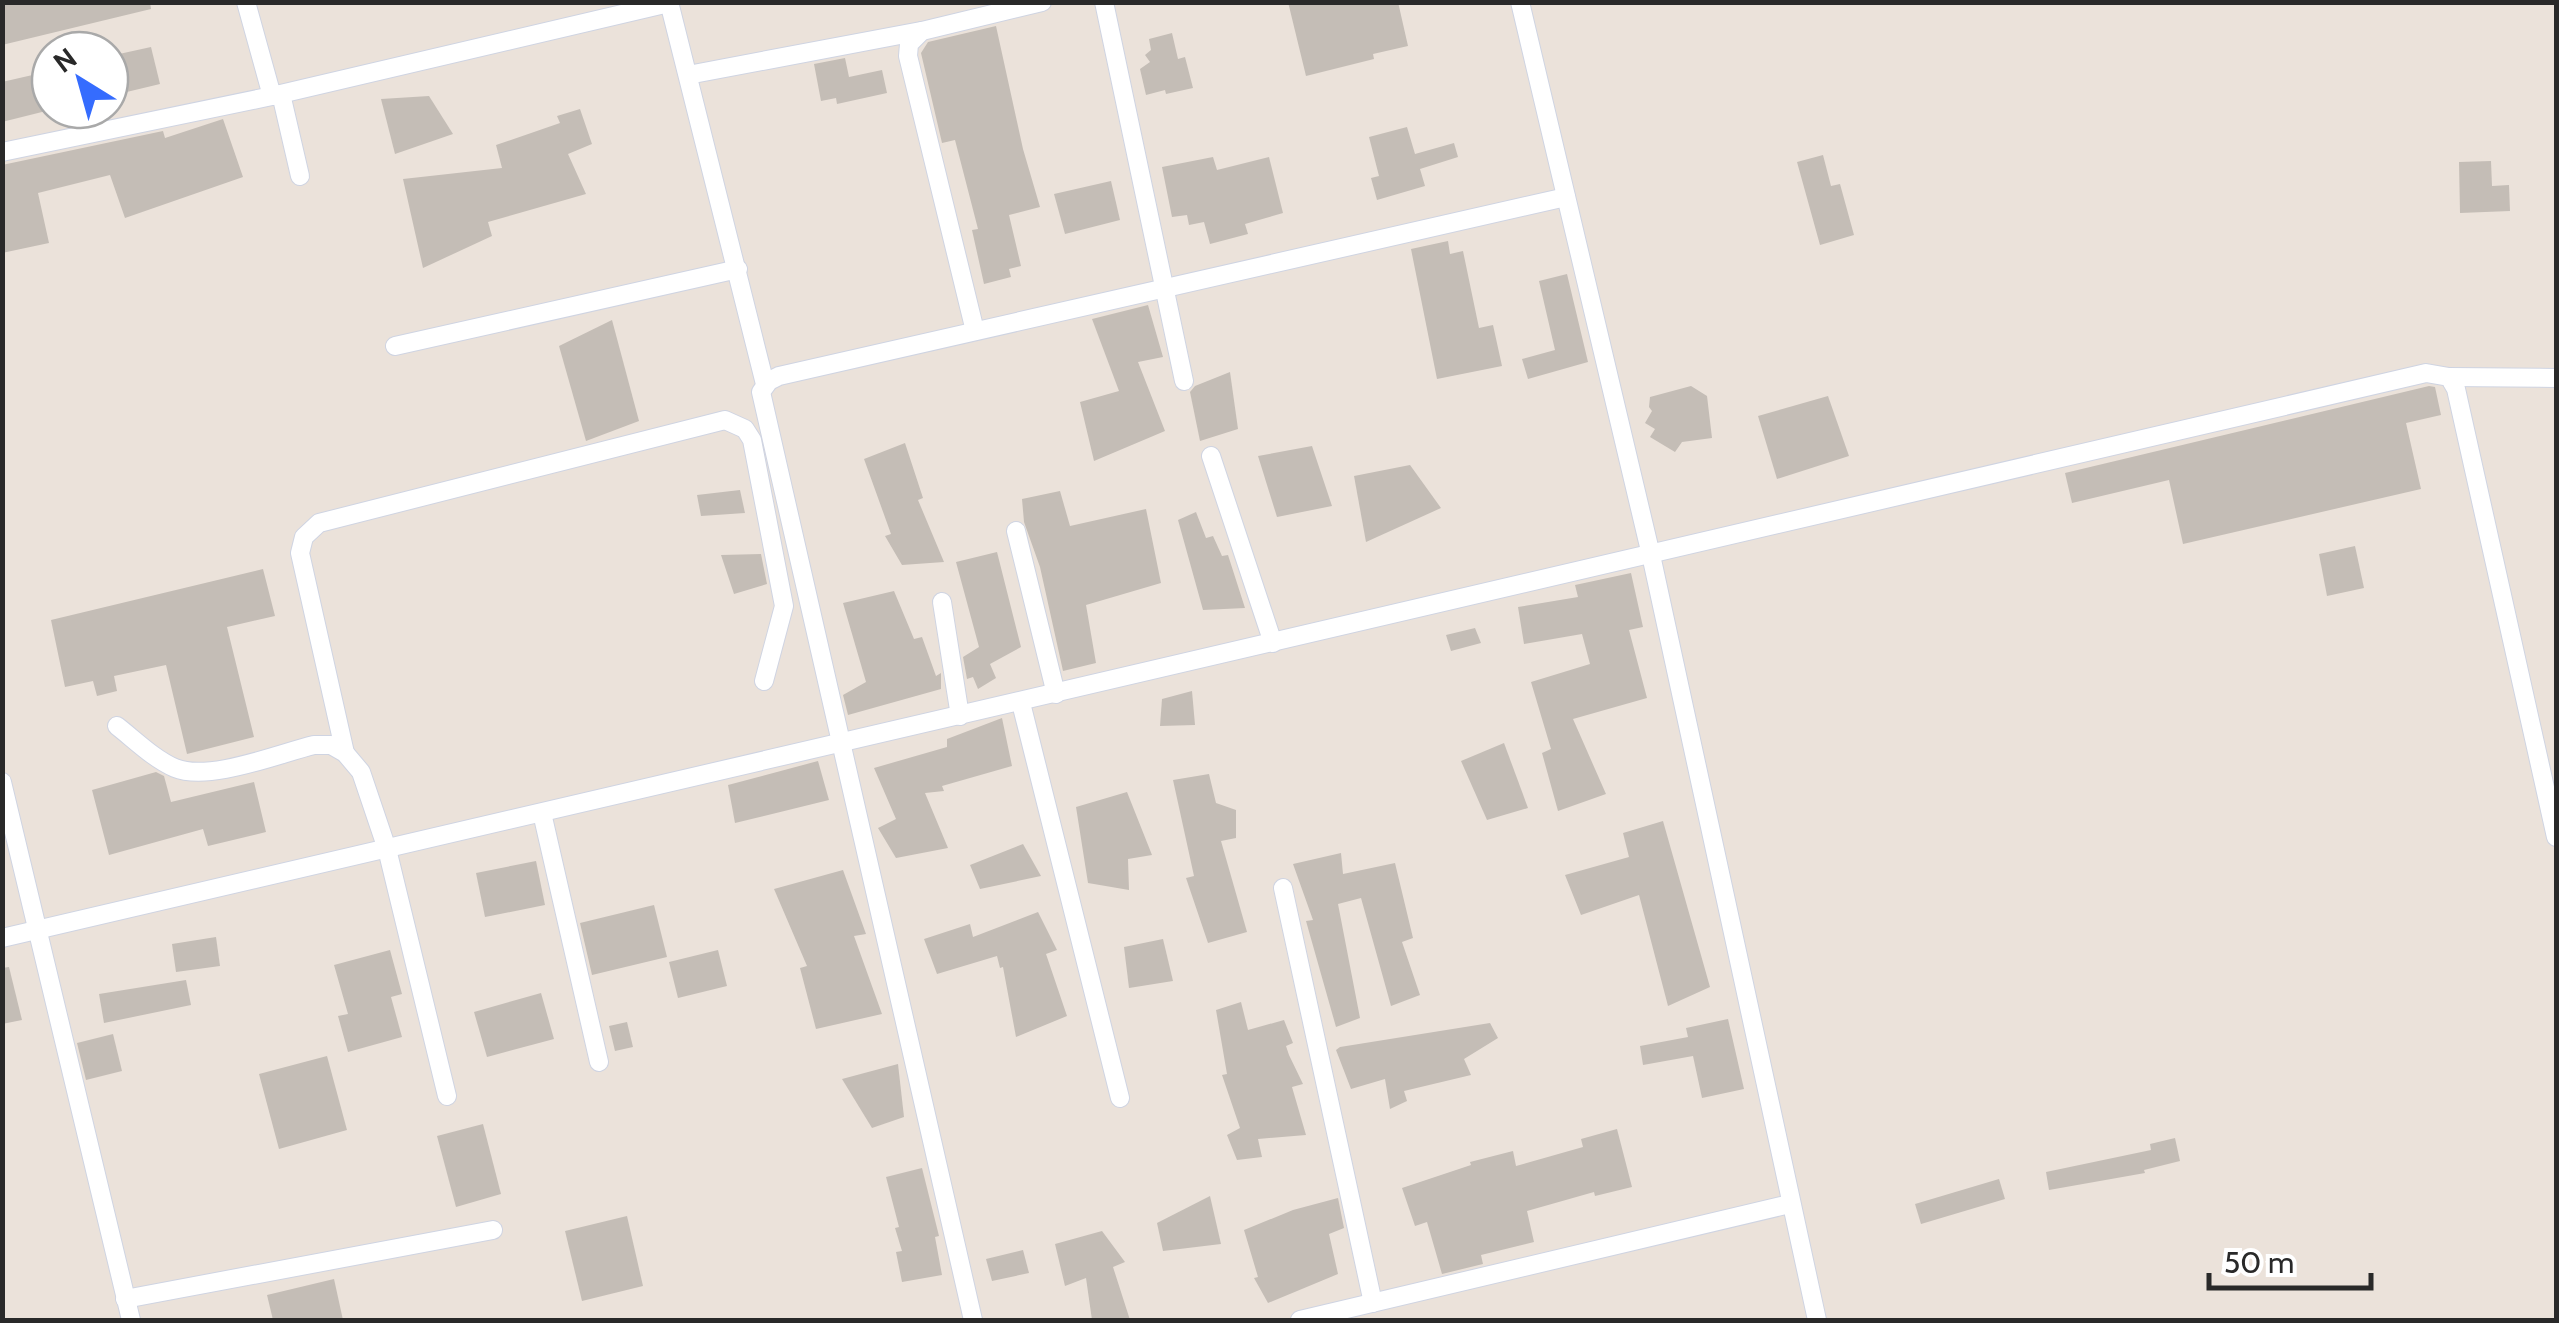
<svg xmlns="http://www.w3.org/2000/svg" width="2559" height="1323" font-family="Cabin,sans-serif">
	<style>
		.building { fill: #c4bdb6 }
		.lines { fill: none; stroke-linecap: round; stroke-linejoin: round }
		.minor-casing { stroke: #cfd4e2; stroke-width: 20 }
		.minor { stroke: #fff; stroke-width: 18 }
	</style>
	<rect width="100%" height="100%" fill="#ebe2da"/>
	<g class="building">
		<path d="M 2,2 L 150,2 L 151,9 L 2,45 Z"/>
		<path d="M 1288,2 L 1398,2 L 1408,46 L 1373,54 L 1374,59 L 1306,76 Z"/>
		<path d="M 996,26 L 1023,149 L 1040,207 L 1009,215 L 1021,266 L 1009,269 L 1011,277 L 984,284 L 972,230 L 978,229 L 955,140 L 942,143 L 921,53 L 928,42 Z"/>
		<path d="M 1172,33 L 1178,59 L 1185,57 L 1193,88 L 1166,94 L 1165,90 L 1146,95 L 1140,69 L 1150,62 L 1145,55 L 1151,50 L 1149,39 Z"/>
		<path d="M 151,47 L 160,84 L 110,96 L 110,56 Z"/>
		<path d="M 845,58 L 849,77 L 882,70 L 887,93 L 837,104 L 836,98 L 821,101 L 814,64 Z"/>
		<path d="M 50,71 L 50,110 L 2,122 L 2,82 Z"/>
		<path d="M 429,96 L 453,134 L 395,154 L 381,99 Z"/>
		<path d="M 580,109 L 592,144 L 568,154 L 586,194 L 488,222 L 492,236 L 423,268 L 403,179 L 502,168 L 496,145 L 560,123 L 557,116 Z"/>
		<path d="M 223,119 L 243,177 L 125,218 L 110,175 L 38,193 L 49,243 L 2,253 L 2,165 L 163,131 L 165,138 Z"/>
		<path d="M 1407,127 L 1415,154 L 1454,143 L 1458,157 L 1420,169 L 1425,186 L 1377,200 L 1371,178 L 1379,176 L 1369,137 Z"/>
		<path d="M 1823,155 L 1831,186 L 1840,184 L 1854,235 L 1820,245 L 1797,162 Z"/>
		<path d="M 1213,157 L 1217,170 L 1269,157 L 1283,213 L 1245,224 L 1248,234 L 1210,244 L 1204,222 L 1189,225 L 1187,215 L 1172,217 L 1162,167 Z"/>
		<path d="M 2491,161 L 2492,186 L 2509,185 L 2510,211 L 2460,213 L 2459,162 Z"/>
		<path d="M 1111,181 L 1120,220 L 1065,234 L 1054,194 Z"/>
		<path d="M 1448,241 L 1450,254 L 1463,251 L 1479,328 L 1493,325 L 1502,366 L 1437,379 L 1411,249 Z"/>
		<path d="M 1567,274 L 1588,362 L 1528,379 L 1522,359 L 1555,350 L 1539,281 Z"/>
		<path d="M 1148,305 L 1163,357 L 1138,362 L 1165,431 L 1094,461 L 1080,402 L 1119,391 L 1092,319 Z"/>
		<path d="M 612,320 L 639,421 L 586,441 L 559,346 Z"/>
		<path d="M 1230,372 L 1238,429 L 1200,441 L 1190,392 L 1195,386 Z"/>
		<path d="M 1691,386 L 1707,396 L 1712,438 L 1682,442 L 1675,452 L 1650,437 L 1655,429 L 1645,423 L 1652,411 L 1649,407 L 1650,397 Z"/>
		<path d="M 2429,386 L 2435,387 L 2441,415 L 2406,423 L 2421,489 L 2183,544 L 2169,480 L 2072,503 L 2065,473 Z"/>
		<path d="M 1828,396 L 1849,456 L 1777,479 L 1758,416 Z"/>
		<path d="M 905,443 L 923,498 L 918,500 L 944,562 L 902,565 L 885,536 L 891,534 L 864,459 Z"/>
		<path d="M 1312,446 L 1332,506 L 1277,517 L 1258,456 Z"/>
		<path d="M 1410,465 L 1441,508 L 1366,542 L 1354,476 Z"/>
		<path d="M 740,490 L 745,513 L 701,516 L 697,495 Z"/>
		<path d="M 1060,491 L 1070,526 L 1146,509 L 1161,583 L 1086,605 L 1096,663 L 1063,671 L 1040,567 L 1024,522 L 1022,499 Z"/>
		<path d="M 1196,512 L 1206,538 L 1213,536 L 1222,556 L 1228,555 L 1245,608 L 1203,610 L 1178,520 Z"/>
		<path d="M 2355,546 L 2364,588 L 2327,596 L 2319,554 Z"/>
		<path d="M 997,552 L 1021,647 L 990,664 L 996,678 L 978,689 L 973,677 L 967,679 L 963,657 L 979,647 L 956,562 Z"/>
		<path d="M 761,554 L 767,584 L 734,594 L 721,555 Z"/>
		<path d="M 263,569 L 275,616 L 227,627 L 254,737 L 187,754 L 166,665 L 114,676 L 117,691 L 97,696 L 93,681 L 65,687 L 51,620 Z"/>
		<path d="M 1631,573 L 1643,627 L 1629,630 L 1647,698 L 1573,719 L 1606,794 L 1558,811 L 1542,753 L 1551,749 L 1531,682 L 1590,664 L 1582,634 L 1524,644 L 1518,607 L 1578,597 L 1575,585 Z"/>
		<path d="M 894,591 L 914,639 L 922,637 L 936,676 L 941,673 L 941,689 L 848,715 L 843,695 L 866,682 L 843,603 Z"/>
		<path d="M 1475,628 L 1481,643 L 1451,651 L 1446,635 Z"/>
		<path d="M 1192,691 L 1195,725 L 1160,726 L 1162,699 Z"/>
		<path d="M 1002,718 L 1012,766 L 942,786 L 944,791 L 925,793 L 948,848 L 896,858 L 878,828 L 896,819 L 874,768 L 947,747 L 947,739 Z"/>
		<path d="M 1504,743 L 1528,808 L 1487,820 L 1461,761 Z"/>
		<path d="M 818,761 L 829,800 L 735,823 L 728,785 Z"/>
		<path d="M 156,772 L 164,776 L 171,802 L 254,782 L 266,832 L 208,846 L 203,829 L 109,855 L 92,790 Z"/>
		<path d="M 1209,774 L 1216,803 L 1236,810 L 1236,838 L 1221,841 L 1247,932 L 1208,943 L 1186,878 L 1194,876 L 1173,780 Z"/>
		<path d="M 1127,792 L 1152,855 L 1128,859 L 1129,890 L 1088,883 L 1076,807 Z"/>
		<path d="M 1663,821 L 1710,987 L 1668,1006 L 1639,895 L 1581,915 L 1565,875 L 1629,857 L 1623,833 Z"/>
		<path d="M 1023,844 L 1041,876 L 980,889 L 970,865 Z"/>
		<path d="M 1341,853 L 1343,874 L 1395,863 L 1413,938 L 1402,942 L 1420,995 L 1391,1006 L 1361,898 L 1338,904 L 1360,1018 L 1336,1027 L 1306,921 L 1313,920 L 1293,864 Z"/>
		<path d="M 536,861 L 545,905 L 485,917 L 476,873 Z"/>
		<path d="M 843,870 L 866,934 L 854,936 L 882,1014 L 816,1029 L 800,968 L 807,966 L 774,889 Z"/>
		<path d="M 654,905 L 667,957 L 592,975 L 580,923 Z"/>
		<path d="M 1038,912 L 1057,950 L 1046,954 L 1067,1016 L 1016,1037 L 1003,967 L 1000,968 L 997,956 L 937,974 L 924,939 L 970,924 L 973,937 Z"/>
		<path d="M 216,937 L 220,966 L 176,972 L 172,944 Z"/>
		<path d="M 1163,939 L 1173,981 L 1129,988 L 1124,947 Z"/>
		<path d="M 390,950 L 402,994 L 391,997 L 402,1037 L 348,1052 L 338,1016 L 348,1014 L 334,965 Z"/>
		<path d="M 718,950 L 727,986 L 678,998 L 669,962 Z"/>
		<path d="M 9,967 L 22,1020 L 2,1024 L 2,968 Z"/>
		<path d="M 186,980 L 191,1005 L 104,1023 L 99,994 Z"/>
		<path d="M 541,993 L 554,1039 L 487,1057 L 474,1012 Z"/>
		<path d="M 1241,1002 L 1248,1030 L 1284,1020 L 1293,1043 L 1286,1046 L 1289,1055 L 1303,1084 L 1292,1087 L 1306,1135 L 1258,1139 L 1262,1157 L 1237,1160 L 1227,1135 L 1240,1128 L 1222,1075 L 1227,1074 L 1216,1010 Z"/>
		<path d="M 1728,1019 L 1744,1089 L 1702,1098 L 1693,1056 L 1643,1065 L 1640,1046 L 1688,1037 L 1686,1028 Z"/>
		<path d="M 627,1022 L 633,1047 L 615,1051 L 609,1026 Z"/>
		<path d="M 1490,1023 L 1498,1038 L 1464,1059 L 1471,1075 L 1404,1091 L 1407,1101 L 1390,1109 L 1385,1079 L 1351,1089 L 1336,1050 L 1340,1047 Z"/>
		<path d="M 113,1034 L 122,1071 L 86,1080 L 77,1043 Z"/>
		<path d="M 327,1056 L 347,1130 L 279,1149 L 259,1074 Z"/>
		<path d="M 898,1064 L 904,1117 L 872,1128 L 842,1079 Z"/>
		<path d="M 483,1124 L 501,1194 L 456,1207 L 437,1136 Z"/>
		<path d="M 1617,1129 L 1632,1187 L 1595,1196 L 1594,1192 L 1527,1211 L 1534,1242 L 1481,1255 L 1483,1264 L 1442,1274 L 1427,1222 L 1415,1226 L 1402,1188 L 1471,1165 L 1470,1162 L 1513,1151 L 1516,1166 L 1583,1147 L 1581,1139 Z"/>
		<path d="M 2175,1138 L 2180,1161 L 2144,1170 L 2145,1173 L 2049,1190 L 2046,1172 L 2151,1150 L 2150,1144 Z"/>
		<path d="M 922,1168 L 939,1236 L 935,1237 L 942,1275 L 902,1282 L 896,1252 L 902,1251 L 895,1228 L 899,1227 L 886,1177 Z"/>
		<path d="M 1999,1179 L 2005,1199 L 1921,1224 L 1915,1204 Z"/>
		<path d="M 1210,1196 L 1221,1244 L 1163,1251 L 1157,1223 Z"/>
		<path d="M 1338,1198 L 1344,1228 L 1329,1234 L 1338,1274 L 1268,1303 L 1254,1278 L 1258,1277 L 1244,1230 L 1293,1210 Z"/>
		<path d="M 627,1216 L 643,1286 L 582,1301 L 565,1231 Z"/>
		<path d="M 1102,1231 L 1125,1262 L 1113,1267 L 1130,1320 L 1092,1320 L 1086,1278 L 1065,1286 L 1055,1244 Z"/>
		<path d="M 1023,1250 L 1029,1273 L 992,1281 L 986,1259 Z"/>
		<path d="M 334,1279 L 343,1320 L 273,1320 L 267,1295 Z"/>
	</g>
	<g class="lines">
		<defs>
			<g id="minor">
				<path d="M 246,2 L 272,96"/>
				<path d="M 669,2 L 765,384"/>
				<path d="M 1104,2 L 1184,381"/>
				<path d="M 1520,2 L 1651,555 L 1817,1320"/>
				<path d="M 688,75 L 921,31"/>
				<path d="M 281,94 L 300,176"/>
				<path d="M 2,152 L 272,96 L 669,3"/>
				<path d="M 975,331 L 908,56 L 909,44 L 922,31 L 1042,2"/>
				<path d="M 395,346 L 738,269"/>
				<path d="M 2449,377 L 2556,378"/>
				<path d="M 1211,456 L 1273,643"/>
				<path d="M 1016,531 L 1056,694"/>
				<path d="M 942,602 L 960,716"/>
				<path d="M 1021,703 L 1120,1098"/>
				<path d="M 117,726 C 135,740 154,759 175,768 C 209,782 277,754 314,745 L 331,745 L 345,753 L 361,772 L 387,849 L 447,1096"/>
				<path d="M 345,753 L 300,553 L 304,537 L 319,523 L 725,420 L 745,429 L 752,440 L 784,606 L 764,681"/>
				<path d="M 2,782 L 131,1320"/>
				<path d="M 542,813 L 599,1062"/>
				<path d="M 1283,888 L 1373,1303"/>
				<path d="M 2,938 L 2426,373 L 2449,377 L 2456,389 L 2556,837"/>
				<path d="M 125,1299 L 493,1230"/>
				<path d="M 973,1320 L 761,392 L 769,381 L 779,376 L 1566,197"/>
				<path d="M 1300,1320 L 1790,1204"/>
			</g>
		</defs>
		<use href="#minor" class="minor-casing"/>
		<use href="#minor" class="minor"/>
	</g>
	<rect width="2559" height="1323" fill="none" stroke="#292929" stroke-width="10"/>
	<g transform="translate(80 80) rotate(323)"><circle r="48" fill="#ffffff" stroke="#a9a9a9" stroke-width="2.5"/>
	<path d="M0-8L18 38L0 25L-18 38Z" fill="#356cfe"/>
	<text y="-15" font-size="28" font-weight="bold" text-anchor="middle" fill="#292929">N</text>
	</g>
	<path d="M2209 1273v15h162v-15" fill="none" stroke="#292929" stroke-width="5"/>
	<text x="2224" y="1273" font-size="30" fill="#292929" stroke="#ffffff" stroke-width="8" paint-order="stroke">50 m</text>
</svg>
